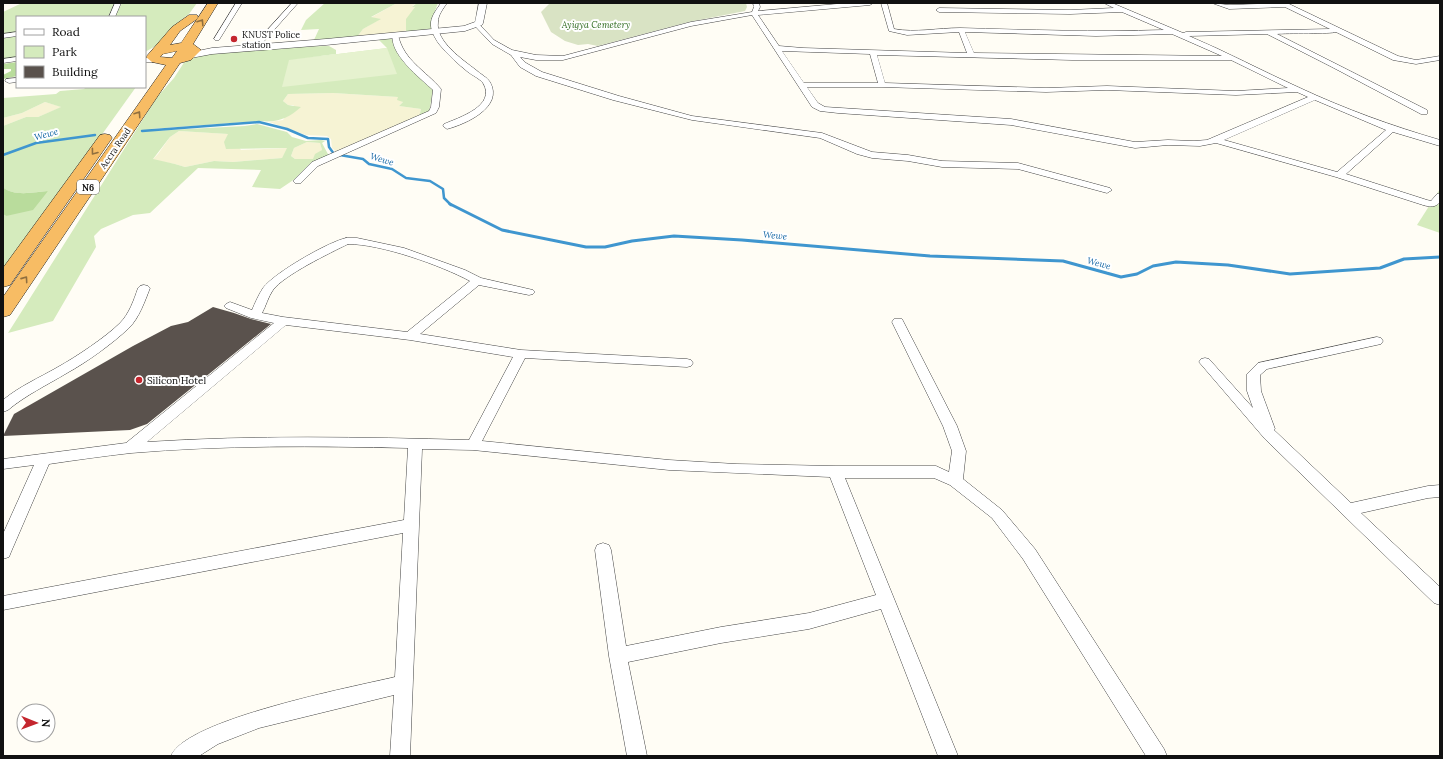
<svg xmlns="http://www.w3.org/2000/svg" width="1443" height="759" font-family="Lora,serif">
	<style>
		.farmland { fill: #f6f3d4 }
		.green { fill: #d5ebbd; fill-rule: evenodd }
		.forest { fill: #b9dc9c }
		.cemetery { fill: #d9e3c4 }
		.pitch { fill: #e6f2cf }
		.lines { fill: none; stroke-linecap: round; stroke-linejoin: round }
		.stream-far1 { stroke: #3f96cf; stroke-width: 2.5 }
		.stream { stroke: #3f96cf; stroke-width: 3 }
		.building { fill: #5a524d }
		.minor-casing { stroke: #444; stroke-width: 1 }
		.tertiary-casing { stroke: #444; stroke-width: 1 }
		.trunk-casing { stroke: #222; stroke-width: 1 }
		.minor { fill: #fff; fill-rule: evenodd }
		.tertiary { fill: #fff; fill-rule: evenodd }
		.trunk { fill: #f7bc64; fill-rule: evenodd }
		.oneway { stroke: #906f3f }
		.poi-dot { fill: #c4262e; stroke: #fff; stroke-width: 1.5 }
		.labels { text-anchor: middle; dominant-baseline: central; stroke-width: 4; stroke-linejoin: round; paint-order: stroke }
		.far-park-label { font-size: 9px; font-style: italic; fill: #2f6b1f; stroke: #fff }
		.far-poi-label { font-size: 9px; fill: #111; stroke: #fff; text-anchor: start }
		.far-water-label { font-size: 9px; font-style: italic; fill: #1768a6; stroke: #fff }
		.far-street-label { font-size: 9px; fill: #111; stroke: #fff }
		.shield { fill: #fff; stroke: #585858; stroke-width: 1 }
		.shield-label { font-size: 9px; font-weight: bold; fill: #111 }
		.poi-label { font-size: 10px; fill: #111; stroke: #fff; text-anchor: start }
	</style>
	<rect width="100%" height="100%" fill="#fffdf5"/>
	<g class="farmland">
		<path d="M 397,3 L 417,3 L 412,6 L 415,7 L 406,33 L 357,37 L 363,29 L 380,19 L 370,18 Z"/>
		<path d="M 333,93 L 398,97 L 403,102 L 399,106 L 421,109 L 419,117 L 338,153 L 332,148 L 331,139 L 327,136 L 306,135 L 269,122 L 283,120 L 294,105 L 288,105 L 283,101 L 288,94 Z"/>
		<path d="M 45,102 L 62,107 L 38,117 L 26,117 L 3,126 L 3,118 L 22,113 Z"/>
		<path d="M 179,131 L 229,134 L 241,150 L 288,148 L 282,158 L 233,162 L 214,161 L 185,167 L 175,164 L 152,160 L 158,154 L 170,137 Z"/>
		<path d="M 307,142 L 320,143 L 322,150 L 314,159 L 295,159 L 291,156 L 294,148 Z"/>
	</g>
	<g class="green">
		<path d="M 22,3 L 115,3 L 108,17 L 17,17 L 17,34 L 3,35 L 3,12 Z"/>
		<path d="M 122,3 L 197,3 L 189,14 L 171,28 L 159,44 L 145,52 L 145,17 L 114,17 Z"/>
		<path d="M 325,3 L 397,3 L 371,17 L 381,19 L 363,29 L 357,37 L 314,40 L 319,29 L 301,30 L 306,20 Z"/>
		<path d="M 417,3 L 438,3 L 433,16 L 432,29 L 406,33 L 406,19 L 415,7 L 412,7 Z"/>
		<path d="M 17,35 L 17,58 L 3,60 L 3,37 Z"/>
		<path d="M 391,37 L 405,63 L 433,89 L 429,113 L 419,117 L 421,109 L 399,106 L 403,102 L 397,100 L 398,97 L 333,93 L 288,94 L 283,101 L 288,105 L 301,107 C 289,118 277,123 261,121 L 151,129 L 150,131 L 245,126 L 257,124 L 287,132 L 292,137 L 306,141 L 321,140 L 325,141 L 322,143 L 329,156 L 280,189 L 252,187 L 261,170 L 198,168 L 150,213 L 133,215 L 101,229 L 94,236 L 96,247 L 53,321 L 8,333 L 157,97 L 174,78 L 185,61 L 201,55 L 278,47 L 329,46 L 336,50 L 336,54 L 289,60 L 387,48 L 378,39 ZM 179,131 L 228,134 L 224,142 L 226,149 L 287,148 L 282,158 L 233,162 L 214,161 L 185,167 L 175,164 L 153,159 L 170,137 ZM 307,142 L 320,143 L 322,150 L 315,154 L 313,159 L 295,159 L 291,156 L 294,148 Z"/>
		<path d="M 86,87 L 136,87 L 7,267 L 3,267 L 3,214 L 6,216 L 48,191 C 34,192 13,197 3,187 L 3,126 L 26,117 L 38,117 L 61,107 L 45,102 L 22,113 L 3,118 L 3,98 L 56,94 L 60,91 L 84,89 Z"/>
		<path d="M 1440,189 L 1440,233 L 1417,225 Z"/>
	</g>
	<g class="forest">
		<path d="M 17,62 L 17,76 L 3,79 L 3,75 L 11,71 L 11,69 L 3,69 L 3,64 Z"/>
		<path d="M 3,187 C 13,197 35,192 48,191 L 33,210 L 6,216 L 3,214 Z"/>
	</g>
	<path class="cemetery" d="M 550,3 L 746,3 L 747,7 L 745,11 L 689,22 L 598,46 L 588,44 L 578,45 L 565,41 L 551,32 L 541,12 Z"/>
	<path class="pitch" d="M 387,48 L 397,74 L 282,87 L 289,60 Z"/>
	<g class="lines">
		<g class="stream-far1">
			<path d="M 142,131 L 259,122 L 287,129 L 308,138 L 328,139 L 329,147 L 334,154 L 363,159 L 369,164 L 392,169 L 406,178 L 430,181 L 443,189 L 444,198 L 451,205"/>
			<path d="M 3,155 L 36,143 L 95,135"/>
		</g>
		<path class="stream" d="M 450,204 L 502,230 L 586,247 L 605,247 L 632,241 L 674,236 L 742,240 L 930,256 L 1063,261 L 1121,277 L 1137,274 L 1153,266 L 1176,262 L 1228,265 L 1290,274 L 1380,268 L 1404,259 L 1440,257"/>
	</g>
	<path class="building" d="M 213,307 L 234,313 L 251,319 L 271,324 L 147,424 L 130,430 L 3,436 L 14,414 L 133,346 L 171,326 L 188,322 Z"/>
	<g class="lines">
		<defs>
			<g id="minor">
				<path d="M 115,3 L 121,3 L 115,17 L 109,17 Z"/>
				<path d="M 236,3 L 242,3 L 219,40 L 215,40 L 214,39 Z"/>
				<path d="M 292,3 L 298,3 L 258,48 L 254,48 L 252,47 Z"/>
				<path d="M 441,3 L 447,3 C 443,9 438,15 438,22 C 435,41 463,60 476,70 C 480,74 487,77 490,82 C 504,107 466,124 447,129 L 443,126 L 444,124 C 458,118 497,106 483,83 C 480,79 472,75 468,72 C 458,64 448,55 439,44 C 435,38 430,30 431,22 C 432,15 437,9 441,3 Z"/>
				<path d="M 753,3 L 759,3 L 760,7 L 758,11 L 848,3 L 873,3 L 870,5 L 758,15 L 779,46 L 803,48 L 967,53 L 959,32 L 907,35 L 889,31 L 881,3 L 887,3 L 894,29 C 916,33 938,28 960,28 C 1028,30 1096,32 1164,30 L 1122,12 L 1070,14 L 939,12 L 936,10 L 939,8 L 1070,10 L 1114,8 L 1104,3 L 1112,3 L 1183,33 L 1186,32 L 1330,29 L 1285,7 L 1229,9 L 1212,3 L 1229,5 L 1287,3 L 1398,56 L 1416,60 L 1440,56 L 1440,60 L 1416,64 L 1393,60 L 1336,32 C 1332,34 1286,33 1277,34 L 1427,110 L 1427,114 L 1421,114 L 1332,67 L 1267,34 L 1189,36 C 1227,52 1262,71 1300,88 C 1345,109 1392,126 1440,140 L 1440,146 L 1393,132 L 1346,174 L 1427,200 L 1431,201 L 1437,194 L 1440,193 L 1440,202 C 1435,208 1430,207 1423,205 L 1336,177 L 1216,143 L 1200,146 L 1168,145 L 1135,148 L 1011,125 L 838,113 L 820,111 L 812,107 L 752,15 L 691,26 L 563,60 L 536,60 L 520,57 L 526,63 L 542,72 L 619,96 L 692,116 L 822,133 L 872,152 L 908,155 L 942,161 L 1018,163 L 1110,188 L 1112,190 L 1107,193 L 1018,169 L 942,167 L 908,161 L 872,158 L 857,154 L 820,138 L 692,120 L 613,100 L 536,76 L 520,67 L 511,55 L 492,44 L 474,25 L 479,24 L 494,40 L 512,50 L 536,55 L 563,56 L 691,22 L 752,12 L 754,7 ZM 965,32 L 1096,36 L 1172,34 L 1222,56 L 974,53 ZM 782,51 L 870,54 L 878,83 L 804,83 ZM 877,55 L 1072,60 L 1231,60 L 1288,88 L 1236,91 L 1107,86 L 1046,88 L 885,83 ZM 807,87 L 882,87 L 1046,92 L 1107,90 L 1236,95 L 1297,92 L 1308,97 L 1207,140 L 1194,141 L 1168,140 L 1135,142 L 1011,119 L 825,107 L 818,103 ZM 1315,100 L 1386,130 L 1337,172 L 1224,140 Z"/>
				<path d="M 17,32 L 17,36 L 3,38 L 3,34 Z"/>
				<path d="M 393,34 L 398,35 C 404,61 425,70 441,89 L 439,107 L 436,113 L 318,166 L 301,183 L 295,183 L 293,181 L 312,162 L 429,111 L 431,107 L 433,90 C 420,78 388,53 393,34 Z"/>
				<path d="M 17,57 L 17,61 L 3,63 L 3,59 Z"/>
				<path d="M 145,58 L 155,58 L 159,60 L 155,62 L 145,62 Z"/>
				<path d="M 17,78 L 17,82 L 9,83 L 5,81 L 6,79 Z"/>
				<path d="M 346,238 L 357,238 L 404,248 L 465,270 L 481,278 L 533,290 L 535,292 L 533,294 L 529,295 L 479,285 L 420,334 L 521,350 L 687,359 L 691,360 L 693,363 L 691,366 L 687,367 L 525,358 L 482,441 L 669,460 L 736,464 L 835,466 L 936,466 L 949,472 L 952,451 L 943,426 L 892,322 L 894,319 L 902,319 L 957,426 L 966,451 L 963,479 L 1002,510 L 1035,549 L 1164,749 L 1167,756 L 1146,756 L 1023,559 L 992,518 L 950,485 L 934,478 L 845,478 L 958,756 L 938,756 L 881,609 L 809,629 L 721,643 L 628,662 L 647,756 L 627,756 L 609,656 L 595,550 L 597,545 L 603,543 L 609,545 L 611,550 L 626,646 L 721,627 L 809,613 L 876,595 L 830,477 L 669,470 L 473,450 L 422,449 L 410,756 L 390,756 L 394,695 L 259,728 L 218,744 L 199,756 L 171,756 C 186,719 353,687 395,677 L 403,533 L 3,610 L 3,596 L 404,520 L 408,448 C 316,446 223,445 131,453 C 104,456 76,460 49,464 L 11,552 L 9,557 L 3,559 L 3,534 L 34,465 L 3,469 L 3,459 L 126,443 L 274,323 L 251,318 L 226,308 L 224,306 L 226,304 L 230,302 L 252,310 C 255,303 259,294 263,288 C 274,273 328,242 346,238 ZM 348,244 C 381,244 440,265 470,281 L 407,332 L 283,317 L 262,313 C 266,306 268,297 273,290 C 284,275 330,253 348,244 ZM 286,325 L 410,340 L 513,357 L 469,440 C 362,437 254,435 147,442 Z"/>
				<path d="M 144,285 L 148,286 L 150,288 C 145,301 139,318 129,328 C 112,344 87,362 67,373 C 47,385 26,395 8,410 L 3,412 L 3,400 C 20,386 39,378 58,367 C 76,357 106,337 120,323 C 129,314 134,300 138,288 L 140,286 Z"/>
				<path d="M 1377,337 L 1381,338 L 1383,341 L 1381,344 L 1267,369 L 1260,375 L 1261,391 L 1275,429 L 1274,430 L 1351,503 L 1428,486 L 1440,485 L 1440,497 L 1428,498 L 1361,513 L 1440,587 L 1440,605 L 1434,603 L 1265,439 L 1199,362 L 1201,359 L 1205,358 L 1209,359 L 1253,408 L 1247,391 L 1247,374 L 1258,363 Z"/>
			</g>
			<path id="tertiary" d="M 479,3 L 487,3 L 483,23 L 482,25 L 465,31 L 326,45 L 212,54 L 191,58 L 186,55 L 188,53 L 212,48 L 326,39 L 464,26 L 475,22 Z"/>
			<g id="trunk">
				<path d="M 208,3 L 218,3 L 193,44 L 201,50 L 191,60 L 180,63 L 10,315 L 3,317 L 3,297 L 166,65 L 152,62 L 146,57 L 172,27 L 189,15 L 197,15 L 198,17 L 197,19 L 180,31 L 170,45 L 181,43 ZM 177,51 L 172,58 L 160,57 L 163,54 Z"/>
				<path d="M 105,134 L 110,135 L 112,138 L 10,285 L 3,287 L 3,268 L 100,135 Z"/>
			</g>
		</defs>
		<use href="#minor" class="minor-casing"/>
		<use href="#tertiary" class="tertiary-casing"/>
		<use href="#trunk" class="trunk-casing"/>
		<use href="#minor" class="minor"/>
		<use href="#tertiary" class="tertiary"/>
		<use href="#trunk" class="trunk"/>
	</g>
	<defs><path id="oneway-chevron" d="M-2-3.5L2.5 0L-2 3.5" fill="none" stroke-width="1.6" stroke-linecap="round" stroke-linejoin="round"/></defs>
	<g class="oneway">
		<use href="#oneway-chevron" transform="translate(201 22) rotate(-57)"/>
		<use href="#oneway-chevron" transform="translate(138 114) rotate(-56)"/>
		<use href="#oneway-chevron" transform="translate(94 152) rotate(127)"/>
		<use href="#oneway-chevron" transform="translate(25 279) rotate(-55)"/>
	</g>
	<g class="poi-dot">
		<circle cx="234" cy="39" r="4"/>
		<circle cx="139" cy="380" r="4"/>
	</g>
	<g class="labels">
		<g class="far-park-label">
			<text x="596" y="24">Ayigya Cemetery</text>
		</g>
		<g class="far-poi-label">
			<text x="242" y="34">KNUST Police<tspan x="242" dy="10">station</tspan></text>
		</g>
		<g class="far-water-label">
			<text transform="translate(46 134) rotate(-15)">Wewe</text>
			<text transform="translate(382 159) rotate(17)">Wewe</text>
			<text transform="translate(775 235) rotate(5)">Wewe</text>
			<text transform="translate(1099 263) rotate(15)">Wewe</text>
		</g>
		<g class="far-street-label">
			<text transform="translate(115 148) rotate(-56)">Accra Road</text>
		</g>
		<rect class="shield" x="77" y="180" width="22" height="14" rx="3"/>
		<g class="shield-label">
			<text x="88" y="187">N6</text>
		</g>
		<g class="poi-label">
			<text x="147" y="380">Silicon Hotel</text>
		</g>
	</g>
	<rect width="1443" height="759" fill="none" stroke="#111111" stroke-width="8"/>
	<rect x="16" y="16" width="130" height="72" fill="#ffffff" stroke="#a0a0a0"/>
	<rect x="24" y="29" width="20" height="6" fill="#ffffff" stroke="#a0a0a0"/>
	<text x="52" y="36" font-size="12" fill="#111111">Road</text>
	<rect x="24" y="46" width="20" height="12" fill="#d5ebbd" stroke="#a0a0a0"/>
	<text x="52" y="56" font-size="12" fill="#111111">Park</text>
	<rect x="24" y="66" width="20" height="12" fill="#5a524d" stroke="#a0a0a0"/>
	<text x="52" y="76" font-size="12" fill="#111111">Building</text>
	<g transform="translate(36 723) rotate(91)"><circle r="19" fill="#ffffff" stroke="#a0a0a0"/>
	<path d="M0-3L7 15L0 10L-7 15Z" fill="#c4262e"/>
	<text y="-6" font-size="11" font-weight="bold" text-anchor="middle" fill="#111111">N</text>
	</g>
</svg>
